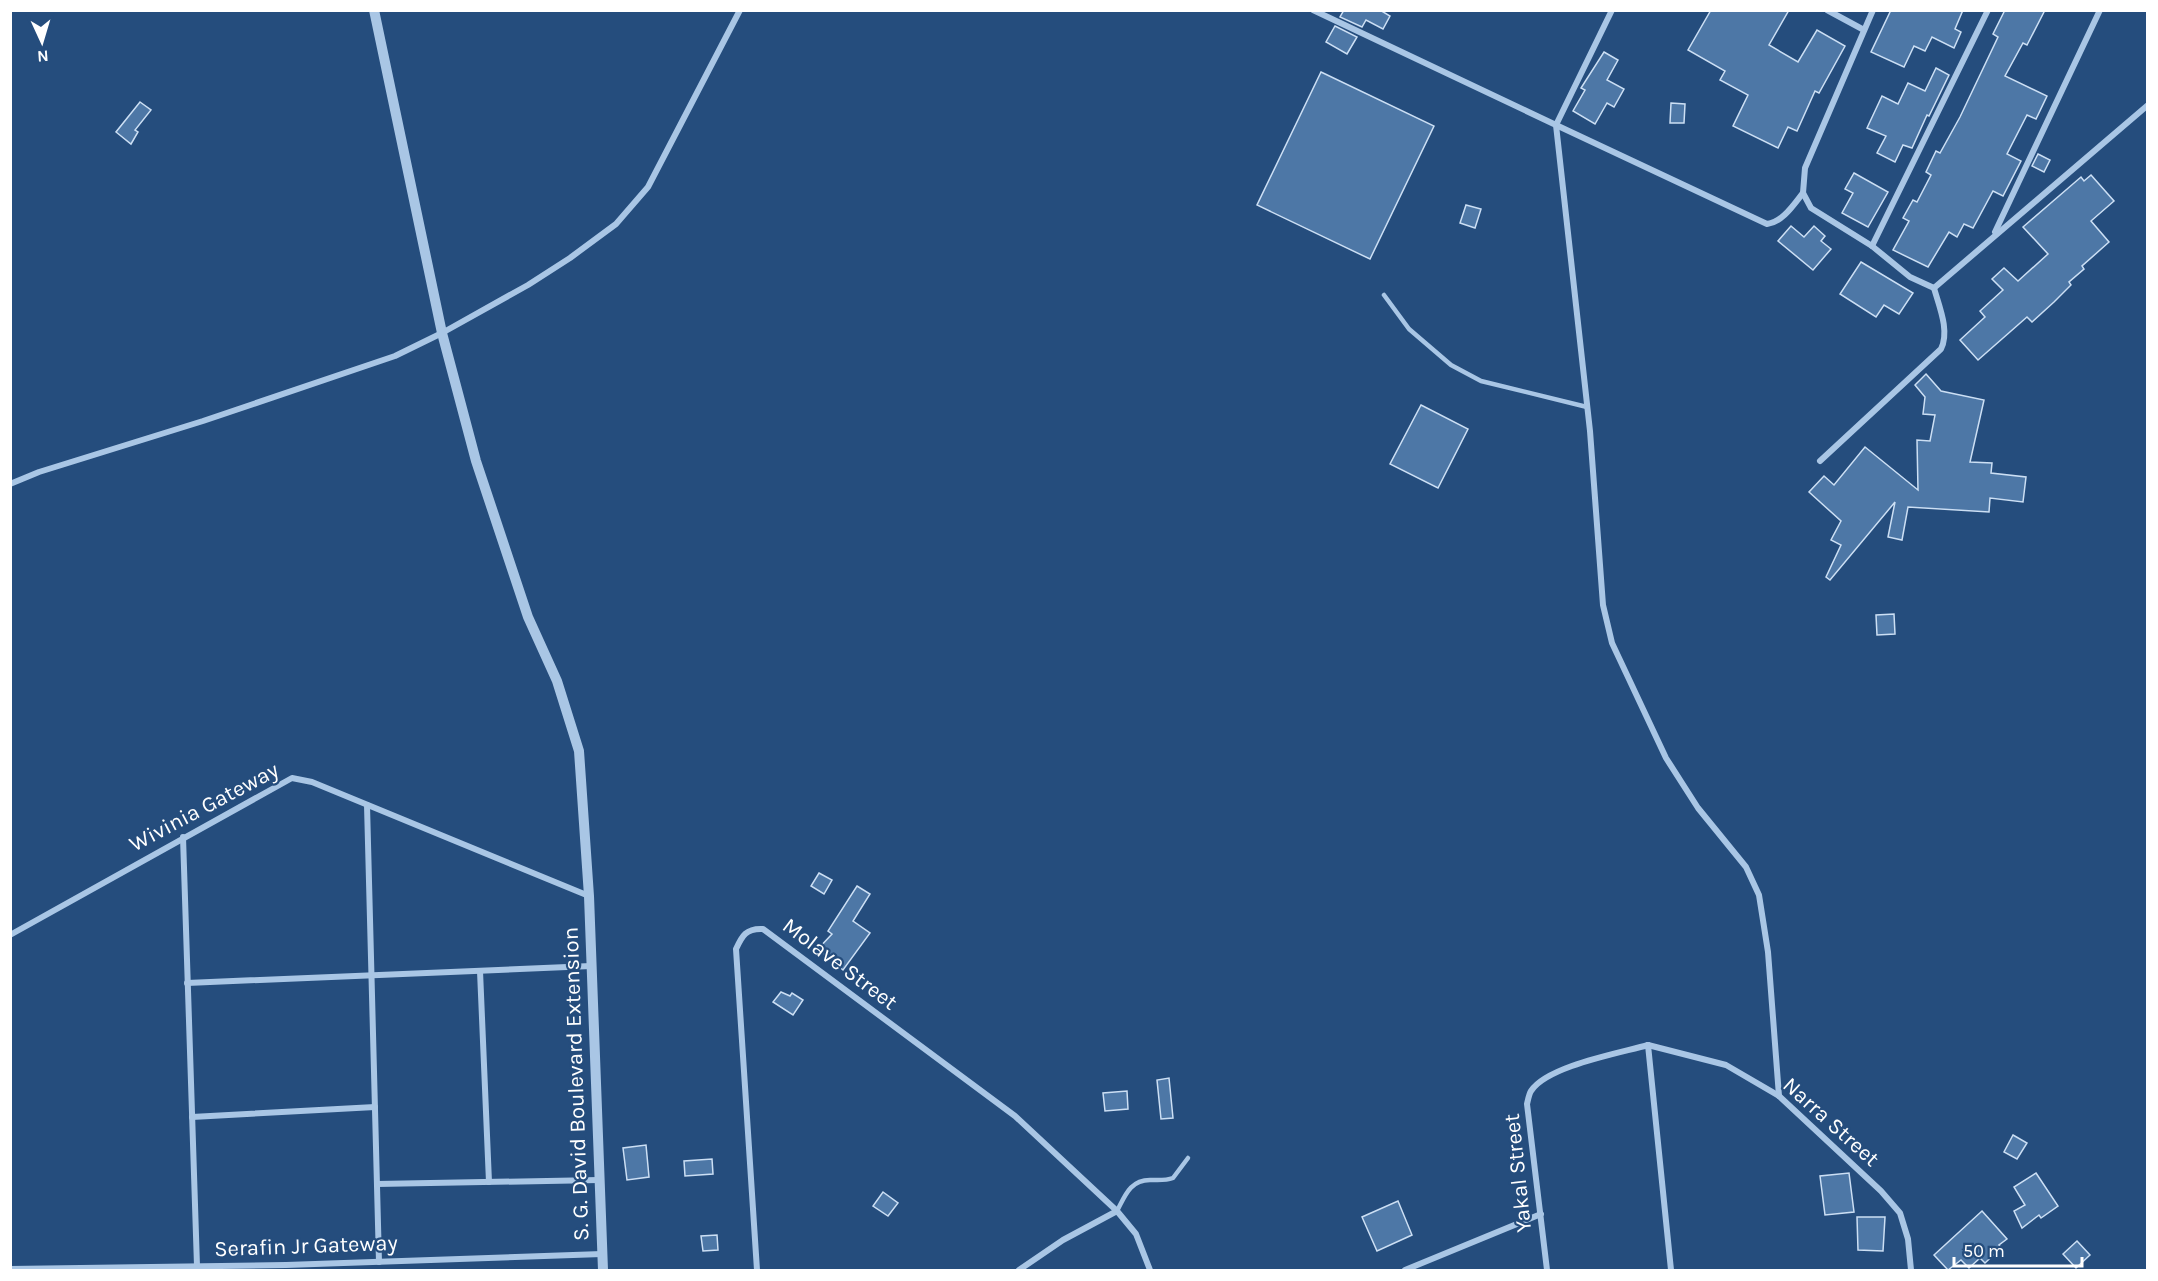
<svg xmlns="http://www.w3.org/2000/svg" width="2158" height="1281" font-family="Karla,sans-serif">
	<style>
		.building { fill: #4d77a6; stroke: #ccdff4; stroke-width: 1.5 }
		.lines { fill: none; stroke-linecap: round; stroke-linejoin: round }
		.service { stroke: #a9c6e5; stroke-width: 4.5 }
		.minor { stroke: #a9c6e5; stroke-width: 6 }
		.tertiary { stroke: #a9c6e5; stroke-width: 10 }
		.labels { text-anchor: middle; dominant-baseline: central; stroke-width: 4.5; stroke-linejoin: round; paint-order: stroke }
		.street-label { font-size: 22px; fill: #fff; stroke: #254d7d }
	</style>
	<rect width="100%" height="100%" fill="#254d7d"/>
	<g class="building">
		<path d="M 1344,10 L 1380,10 L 1390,16 L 1383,29 L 1366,20 L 1362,27 L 1340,17 Z"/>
		<path d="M 1711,10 L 1789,10 L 1769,45 L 1798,62 L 1817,30 L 1845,46 L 1819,93 L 1815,91 L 1797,131 L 1788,127 L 1778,148 L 1733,126 L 1748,95 L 1720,80 L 1725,71 L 1688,50 Z"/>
		<path d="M 1891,10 L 1963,10 L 1955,29 L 1961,32 L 1954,48 L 1932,37 L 1925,51 L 1914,46 L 1904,67 L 1871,52 Z"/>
		<path d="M 2005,10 L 2045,10 L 2027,45 L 2023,43 L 2005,76 L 2047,96 L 2036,119 L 2027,115 L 2007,154 L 2021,161 L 2003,196 L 1993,191 L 1973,228 L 1964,224 L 1957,237 L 1949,232 L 1928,267 L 1893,250 L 1909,221 L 1903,218 L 1913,200 L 1917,202 L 1931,175 L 1926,172 L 1936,151 L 1940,153 L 1960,117 L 1998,37 L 1993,34 Z"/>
		<path d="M 1335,26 L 1357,37 L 1347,54 L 1326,42 Z"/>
		<path d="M 1604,52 L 1618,60 L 1607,80 L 1624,89 L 1614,107 L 1607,103 L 1595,124 L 1573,111 L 1585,90 L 1581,88 Z"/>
		<path d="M 1936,68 L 1949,75 L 1929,116 L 1927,115 L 1912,148 L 1903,145 L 1895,162 L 1877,153 L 1886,136 L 1867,128 L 1882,96 L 1898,104 L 1908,83 L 1925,91 Z"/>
		<path d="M 1321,72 L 1434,126 L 1370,259 L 1257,205 Z"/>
		<path d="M 140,102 L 151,110 L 135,130 L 138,132 L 131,144 L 116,132 Z"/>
		<path d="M 1671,103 L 1685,104 L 1684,123 L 1670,123 Z"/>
		<path d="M 2038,154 L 2050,160 L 2044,172 L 2032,166 Z"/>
		<path d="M 1854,173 L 1888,192 L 1868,227 L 1842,213 L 1853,193 L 1845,189 Z"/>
		<path d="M 2091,175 L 2114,201 L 2091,221 L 2109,242 L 2082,266 L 2084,269 L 2069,282 L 2071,285 L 2054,302 L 2032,322 L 2027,317 L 1978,360 L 1960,340 L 1985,317 L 1980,311 L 2003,290 L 1992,279 L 2004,268 L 2018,281 L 2048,254 L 2023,227 L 2081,177 L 2084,181 Z"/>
		<path d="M 1466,205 L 1481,209 L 1475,228 L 1460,223 Z"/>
		<path d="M 1791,226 L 1804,237 L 1814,226 L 1825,236 L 1821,241 L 1831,249 L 1813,270 L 1778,241 Z"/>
		<path d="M 1861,262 L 1913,293 L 1899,314 L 1884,305 L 1876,317 L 1840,294 Z"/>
		<path d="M 1926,374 L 1941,391 L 1984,400 L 1970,462 L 1992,463 L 1991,473 L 2026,477 L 2023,502 L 1990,498 L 1989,512 L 1908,507 L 1902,540 L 1888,537 L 1895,502 L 1830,580 L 1826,577 L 1841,545 L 1831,540 L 1841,521 L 1809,492 L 1824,476 L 1834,485 L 1865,447 L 1918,490 L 1917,440 L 1930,441 L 1935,415 L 1923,414 L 1925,397 L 1915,385 Z"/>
		<path d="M 1421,405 L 1468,429 L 1438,488 L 1390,464 Z"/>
		<path d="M 1894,614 L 1895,634 L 1877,635 L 1876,615 Z"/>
		<path d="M 819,873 L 832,880 L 824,894 L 811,886 Z"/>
		<path d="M 857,886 L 870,894 L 853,921 L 870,933 L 843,970 L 818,949 L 832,934 L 828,931 Z"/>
		<path d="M 781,992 L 790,996 L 792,993 L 803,1000 L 793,1015 L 773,1002 Z"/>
		<path d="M 1169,1078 L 1173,1118 L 1161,1119 L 1157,1080 Z"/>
		<path d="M 1127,1091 L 1128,1109 L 1105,1111 L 1103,1093 Z"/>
		<path d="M 2013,1135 L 2027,1143 L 2017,1159 L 2004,1152 Z"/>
		<path d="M 646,1145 L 649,1177 L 627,1180 L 623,1148 Z"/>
		<path d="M 712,1159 L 713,1174 L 685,1176 L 684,1161 Z"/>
		<path d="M 1849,1173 L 1854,1212 L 1825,1215 L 1820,1176 Z"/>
		<path d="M 2036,1173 L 2058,1206 L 2041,1218 L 2039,1215 L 2022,1228 L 2014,1211 L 2025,1205 L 2014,1187 Z"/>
		<path d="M 883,1192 L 898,1203 L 888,1216 L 873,1206 Z"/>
		<path d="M 1398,1201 L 1412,1235 L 1377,1251 L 1362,1217 Z"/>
		<path d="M 1982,1211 L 2007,1239 L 1999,1245 L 2001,1248 L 1985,1263 L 1980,1258 L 1969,1268 L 1961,1260 L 1948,1270 L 1934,1255 Z"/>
		<path d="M 1857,1217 L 1885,1217 L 1883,1251 L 1858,1250 Z"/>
		<path d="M 717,1235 L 718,1250 L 703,1251 L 701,1236 Z"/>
		<path d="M 2077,1241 L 2090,1255 L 2076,1268 L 2063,1254 Z"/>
	</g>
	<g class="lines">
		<g class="service">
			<path d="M 1384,295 L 1409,329 L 1451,365 L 1481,381 L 1587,407"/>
			<path d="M 1117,1211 C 1125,1196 1130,1180 1150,1180 C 1158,1180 1165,1181 1173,1178 L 1188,1158"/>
		</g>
		<g class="minor">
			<path d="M 1313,10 L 1556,125 L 1612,10"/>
			<path d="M 1827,10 L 1864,30"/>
			<path d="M 1873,10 L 1805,168 L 1803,193 L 1811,208 L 1872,246 L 1910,277 L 1934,288"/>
			<path d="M 1556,125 L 1590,431 L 1603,605 L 1612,643 L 1666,758 L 1698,808 L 1746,867 L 1759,895 L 1768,952 L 1779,1096"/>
			<path d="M 1556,125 L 1767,224 C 1783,222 1794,204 1803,193"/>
			<path d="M 1995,232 L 2100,10"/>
			<path d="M 1872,246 L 1988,10"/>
			<path d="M 1934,288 L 2148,105"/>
			<path d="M 1820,461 L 1941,349 C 1950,331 1939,306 1934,288"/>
			<path d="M 10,484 L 39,472 L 203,421 L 395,356 L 442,333 L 528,285 L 570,258 L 616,224 L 648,187 L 740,10"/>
			<path d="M 367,805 L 379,1262"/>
			<path d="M 183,837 L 197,1266"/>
			<path d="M 10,935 L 292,778 L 312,782 L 589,896"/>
			<path d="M 480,971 L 489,1182"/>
			<path d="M 187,983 L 591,966"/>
			<path d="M 1648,1045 L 1726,1065 L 1779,1096 L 1881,1191 L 1900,1213 L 1908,1239 L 1911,1270"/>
			<path d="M 1648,1045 L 1671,1270"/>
			<path d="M 192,1117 L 375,1107"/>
			<path d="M 377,1184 L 599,1180"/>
			<path d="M 10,1269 L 286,1265 L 602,1254"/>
			<path d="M 757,1270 L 736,949 C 742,936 746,928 763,929 L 1015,1116 L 1117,1211 L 1136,1234 L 1150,1270"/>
			<path d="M 1019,1270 L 1063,1240 L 1117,1211"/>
			<path d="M 1405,1270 L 1541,1214"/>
			<path d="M 1547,1270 L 1527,1104 C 1528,1100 1529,1094 1531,1091 C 1547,1066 1620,1053 1648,1045"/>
		</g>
		<path class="tertiary" d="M 374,10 L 442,333 L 476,461 L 528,617 L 557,681 L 579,751 L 589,896 L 603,1270"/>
	</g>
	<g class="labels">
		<g class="street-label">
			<text transform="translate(204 807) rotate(-28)">Wivinia Gateway</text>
			<text transform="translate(840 964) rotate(37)">Molave Street</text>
			<text transform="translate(576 1084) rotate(-92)">S. G. David Boulevard Extension</text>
			<text transform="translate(1831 1122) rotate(42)">Narra Street</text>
			<text transform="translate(1518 1173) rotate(-96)">Yakal Street</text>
			<text transform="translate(306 1246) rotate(-2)">Serafin Jr Gateway</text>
		</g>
	</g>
	<rect width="2158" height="1281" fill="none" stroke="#ffffff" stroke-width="24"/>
	<g transform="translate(42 42) rotate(176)" stroke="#254d7d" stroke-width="4.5" paint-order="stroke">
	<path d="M0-4.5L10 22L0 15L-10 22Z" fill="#ffffff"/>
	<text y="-9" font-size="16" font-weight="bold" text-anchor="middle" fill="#ffffff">N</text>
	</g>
	<path d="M1954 1257v9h128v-9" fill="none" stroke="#ffffff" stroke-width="3"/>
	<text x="1963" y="1257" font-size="18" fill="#ffffff" stroke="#254d7d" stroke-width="4.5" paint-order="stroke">50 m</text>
</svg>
